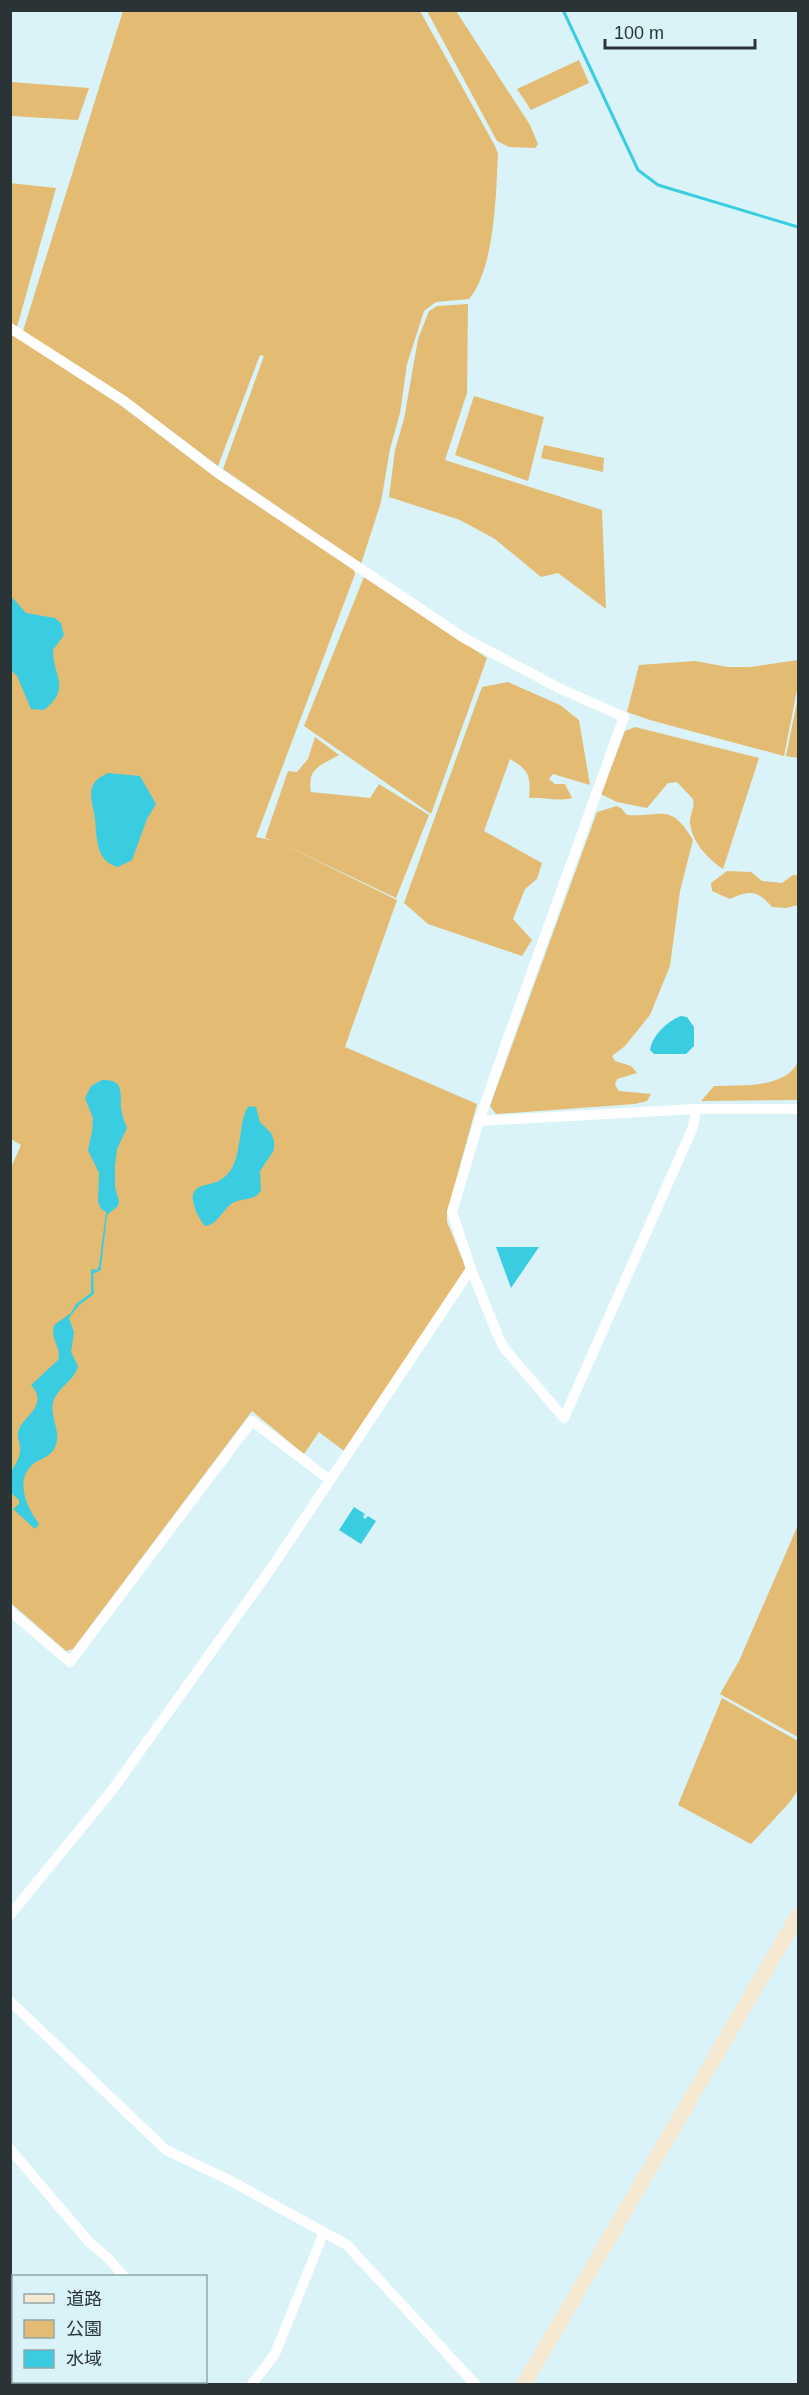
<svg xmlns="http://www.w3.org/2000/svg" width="809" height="2395" font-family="Helvetica,'Noto Sans JP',sans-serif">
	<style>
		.green { fill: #e3bb72 }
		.water { fill: #3acde1 }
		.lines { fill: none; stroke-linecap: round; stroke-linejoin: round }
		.stream { stroke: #3acde1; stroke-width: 3 }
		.street { stroke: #fff; stroke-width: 10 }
		.secondary { stroke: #f6e9d1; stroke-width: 15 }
	</style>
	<rect width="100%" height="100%" fill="#d9f3f8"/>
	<g class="green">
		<path d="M 123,11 L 420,11 L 495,146 L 498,154 C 496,194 495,268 469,299 L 436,302 L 424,311 L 407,364 L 400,413 L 390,449 L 381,502 L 361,564 L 223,469 L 264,356 L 260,355 L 218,466 L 128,398 L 23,331 Z"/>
		<path d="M 427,11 L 456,11 L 530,125 L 538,144 L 535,148 L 509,147 L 497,141 Z"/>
		<path d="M 579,60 L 589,83 L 531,110 L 517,89 Z"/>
		<path d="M 11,82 L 89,88 L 78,120 L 11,116 Z"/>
		<path d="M 10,183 L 56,188 L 17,327 L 10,322 Z"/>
		<path d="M 468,304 L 467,393 L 445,460 L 602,510 L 606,609 L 558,573 L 541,577 L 495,539 L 460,520 L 389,497 L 395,450 L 404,419 L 418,339 L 429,311 L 437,306 Z"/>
		<path d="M 11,334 L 120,405 L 215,477 L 354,570 L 355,574 L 256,837 L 275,841 L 265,838 L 288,771 L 297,772 L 308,759 L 315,737 L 339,755 C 320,766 307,768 311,792 L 370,798 L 379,784 L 429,815 L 396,898 L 276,841 L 397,900 L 345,1047 L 477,1104 L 447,1212 L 447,1222 L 466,1268 L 344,1451 L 319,1432 L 304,1454 L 252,1411 L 73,1649 L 66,1651 L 11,1603 L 10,1170 L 21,1145 L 11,1139 Z"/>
		<path d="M 474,396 L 544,417 L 528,481 L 455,455 Z"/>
		<path d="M 544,445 L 604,458 L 603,472 L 541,458 Z"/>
		<path d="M 364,577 L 487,658 L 431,814 L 304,726 Z"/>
		<path d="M 798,660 L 798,685 L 784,756 L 650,720 L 627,712 L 639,665 L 695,661 L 728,667 L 751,667 Z"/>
		<path d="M 508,682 L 560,705 L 579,720 L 590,785 L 553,774 L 549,779 L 555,784 L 565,784 L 572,798 C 557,802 544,797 529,798 C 531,776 529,770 510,759 L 484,831 L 542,863 L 537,879 L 525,889 L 513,919 L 532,940 L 522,956 L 428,924 L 404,903 L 482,687 Z"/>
		<path d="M 798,697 L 798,758 L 786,756 Z"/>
		<path d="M 635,727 L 759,758 L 723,869 C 708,859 691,841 690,822 C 690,814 695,807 693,799 L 677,782 L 668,783 L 647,808 L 617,802 L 601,794 L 625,731 Z"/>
		<path d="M 617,806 L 621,808 L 627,815 C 664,817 670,802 693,840 L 680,891 L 670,966 L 650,1015 L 625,1046 L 612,1056 L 615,1061 L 631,1066 L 637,1073 L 617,1079 L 615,1085 L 619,1091 L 651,1094 L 647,1101 L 635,1104 L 496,1114 L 490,1106 L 597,812 Z"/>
		<path d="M 727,871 L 751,872 L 762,881 L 782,883 L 793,875 L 798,875 L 798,905 L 786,908 L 772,907 C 758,890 749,890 730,899 L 712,891 L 711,883 Z"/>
		<path d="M 798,1062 L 798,1100 L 701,1101 L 714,1086 C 740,1085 785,1089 798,1062 Z"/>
		<path d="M 798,1525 L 798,1737 L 720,1694 L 739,1661 Z"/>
		<path d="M 722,1698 L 798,1741 L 798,1790 L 789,1803 L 751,1844 L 678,1805 Z"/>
	</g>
	<g class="water">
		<path d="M 10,595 L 26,613 L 55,618 L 61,623 L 64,635 L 53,650 C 53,677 72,688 44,710 L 31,709 L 17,676 L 11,670 Z"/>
		<path d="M 108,773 L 140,776 L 156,804 L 147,819 L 132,860 L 118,867 C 95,861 97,837 95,819 C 94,809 88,795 93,785 C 96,779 102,776 108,773 Z"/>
		<path d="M 681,1016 L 687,1017 L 694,1027 L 694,1046 L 686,1054 L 654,1054 L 650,1050 C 652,1035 668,1021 681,1016 Z"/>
		<path d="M 102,1080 C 128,1079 118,1097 122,1113 C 123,1118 125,1123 127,1128 L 117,1149 L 115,1166 L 115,1187 L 119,1201 L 118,1206 L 107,1215 L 101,1267 L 101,1270 L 93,1274 L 94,1294 L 79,1305 L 69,1318 L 74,1332 L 71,1352 L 78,1366 C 74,1382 57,1387 53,1403 C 50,1419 63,1434 54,1449 C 50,1456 43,1458 36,1462 C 13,1477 26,1507 39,1524 L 35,1529 L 13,1509 L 19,1504 L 19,1500 L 11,1493 C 10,1488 9,1479 10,1474 C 14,1465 21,1459 20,1448 C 20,1440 16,1437 19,1429 C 23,1419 35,1413 37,1402 C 39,1395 35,1390 31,1385 L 58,1360 C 62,1347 50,1341 54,1325 L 71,1313 L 76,1304 L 91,1293 L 91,1269 L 97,1270 L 99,1266 L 106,1212 L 101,1209 L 98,1202 L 99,1173 L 88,1150 L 92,1132 L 93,1118 L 85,1098 L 91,1086 Z"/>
		<path d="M 249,1106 L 256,1107 L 260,1122 L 271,1133 L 274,1141 L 274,1150 L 260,1171 L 261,1190 C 255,1202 241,1197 231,1204 C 222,1211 216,1226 205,1226 C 200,1220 189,1201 194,1192 C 200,1181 220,1189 232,1168 C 242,1151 239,1116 249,1106 Z"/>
		<path d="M 496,1247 L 539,1247 L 511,1288 Z"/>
		<path d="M 354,1507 L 365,1514 L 363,1517 L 365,1519 L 368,1516 L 376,1521 L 361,1544 L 339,1530 Z"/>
	</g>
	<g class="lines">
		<path class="stream" d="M 563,10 L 638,170 L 658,185 L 798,227"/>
		<g class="street">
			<path d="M 10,328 L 124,401 L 218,473 L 464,638 L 561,689 L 624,717 L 509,1035 L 479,1121 L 452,1212 L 471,1269 L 499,1338 L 504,1348 L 564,1418 L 693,1127 L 696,1109"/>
			<path d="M 479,1121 L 696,1109 L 798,1109"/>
			<path d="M 10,1611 L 70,1662 L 252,1421 L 330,1480"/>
			<path d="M 10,1915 L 113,1789 L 272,1567 L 471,1269"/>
			<path d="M 10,2001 L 166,2150 L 231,2181 L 347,2245 L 475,2384"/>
			<path d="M 10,2149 L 89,2242 L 107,2257 L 124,2276"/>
			<path d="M 189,2382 L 190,2384"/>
			<path d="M 170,2384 L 176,2382"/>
			<path d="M 252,2384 L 275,2354 L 324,2232"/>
		</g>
		<path class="secondary" d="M 524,2384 L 798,1915"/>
	</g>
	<rect width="809" height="2395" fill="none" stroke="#2a3436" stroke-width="24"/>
	<rect x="12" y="2275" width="195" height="108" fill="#d9f3f8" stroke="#93a7aa" stroke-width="1.5"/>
	<rect x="24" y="2294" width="30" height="9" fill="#f6e9d1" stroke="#93a7aa" stroke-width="1.5"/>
	<text x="66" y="2305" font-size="18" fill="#2a3436">道路</text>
	<rect x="24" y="2320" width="30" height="18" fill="#e3bb72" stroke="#93a7aa" stroke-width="1.5"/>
	<text x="66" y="2335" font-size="18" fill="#2a3436">公園</text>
	<rect x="24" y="2350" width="30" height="18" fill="#3acde1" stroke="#93a7aa" stroke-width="1.5"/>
	<text x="66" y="2365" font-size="18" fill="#2a3436">水域</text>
	<path d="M605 39v9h150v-9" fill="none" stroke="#2a3436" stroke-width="3"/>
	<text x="614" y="39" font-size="18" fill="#2a3436" stroke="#d9f3f8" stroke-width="4.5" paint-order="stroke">100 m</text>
</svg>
